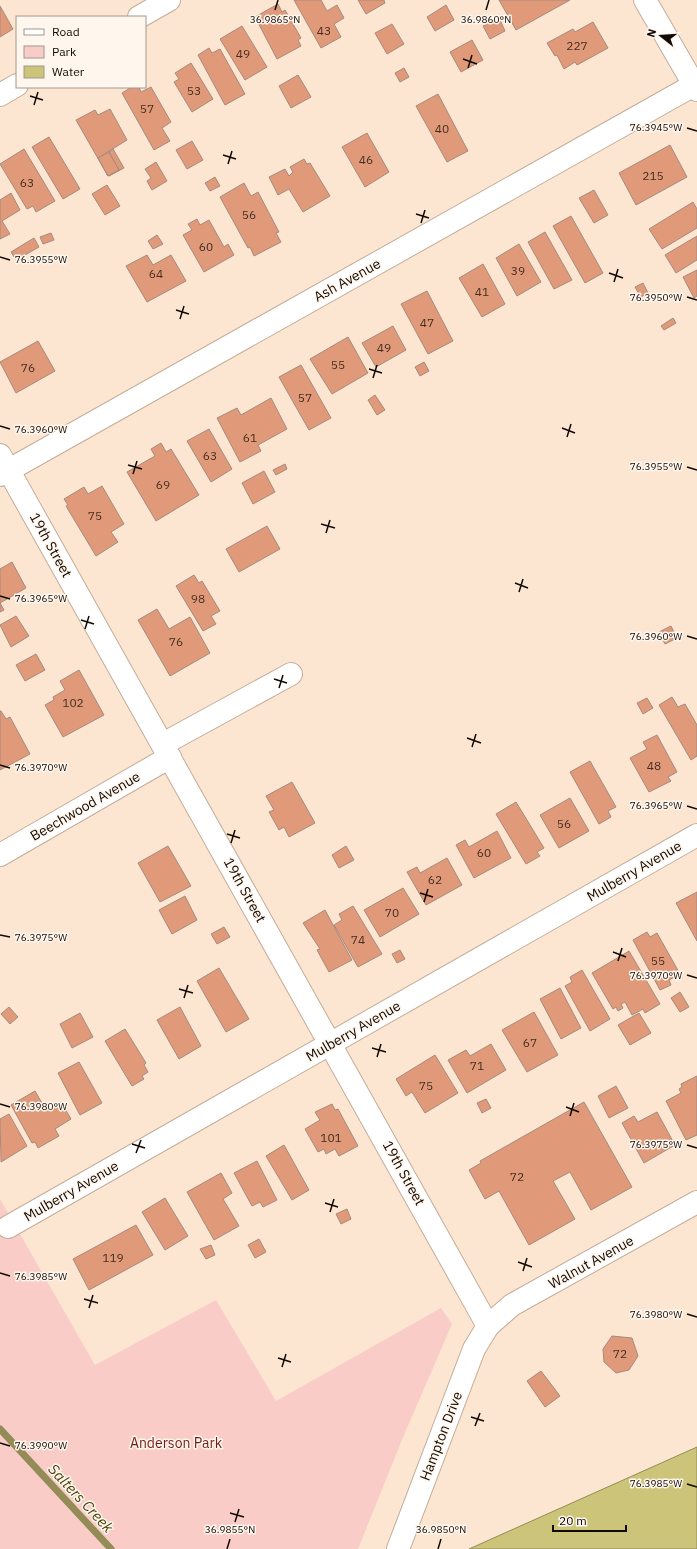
<svg xmlns="http://www.w3.org/2000/svg" width="697" height="1549" font-family="'IBM Plex Sans',sans-serif">
	<style>
		.green { fill: #faccc7 }
		.water { fill: #cbc479; stroke: #938c56 }
		.lines { fill: none; stroke-linecap: round; stroke-linejoin: round }
		.stream { stroke: #938c56; stroke-width: 7 }
		.building { fill: #e19a79; stroke: #a48a7e }
		.minor-casing { stroke: #c2ad99; stroke-width: 24 }
		.minor { stroke: #fff; stroke-width: 22 }
		.ticks { fill: none; stroke: #110a04; stroke-width: 1.5 }
		.labels { text-anchor: middle; dominant-baseline: central; stroke-width: 3; stroke-linejoin: round; paint-order: stroke }
		.number-label { font-size: 12px; fill: #452e21 }
		.street-label { font-size: 14px; fill: #110a04; stroke: #fff6ed }
		.park-label { font-size: 14px; fill: #751919; stroke: #fff6ed }
		.water-label { font-size: 15px; font-style: italic; fill: #4b460a; stroke: #fff6ed }
		.ticks-label { font-size: 10px; text-anchor: middle; fill: #110a04; stroke: #fff6ed; stroke-width: 3; stroke-linejoin: round; paint-order: stroke }
	</style>
	<rect width="100%" height="100%" fill="#fce6d1"/>
	<path class="green" d="M 0,1199 L 95,1365 L 216,1300 L 276,1401 L 441,1308 L 452,1324 L 404,1435 L 358,1549 L 0,1549 Z"/>
	<path class="water" d="M 697,1447 L 697,1549 L 469,1549 Z"/>
	<g class="lines">
		<path class="stream" d="M 0,1429 L 111,1549"/>
	</g>
	<g class="building">
		<path d="M 294,0 L 321,0 L 327,11 L 337,5 L 344,18 L 334,24 L 341,37 L 321,48 Z"/>
		<path d="M 358,0 L 384,0 L 385,3 L 366,14 Z"/>
		<path d="M 499,0 L 570,0 L 516,30 Z"/>
		<path d="M 278,4 L 282,12 L 285,10 L 301,38 L 298,40 L 301,46 L 277,59 L 255,17 Z"/>
		<path d="M 446,5 L 454,20 L 435,31 L 427,17 Z"/>
		<path d="M 0,6 L 13,29 L 0,37 Z"/>
		<path d="M 499,18 L 505,31 L 490,39 L 483,26 Z"/>
		<path d="M 593,22 L 608,48 L 577,65 L 575,62 L 564,69 L 557,55 L 555,56 L 547,43 L 573,29 L 575,32 Z"/>
		<path d="M 392,24 L 404,44 L 387,54 L 375,33 Z"/>
		<path d="M 242,26 L 267,67 L 245,80 L 220,39 Z"/>
		<path d="M 472,40 L 483,60 L 461,72 L 450,52 Z"/>
		<path d="M 209,48 L 212,53 L 220,49 L 245,94 L 225,105 L 198,55 Z"/>
		<path d="M 191,63 L 213,99 L 192,112 L 174,82 L 179,79 L 175,73 Z"/>
		<path d="M 404,68 L 409,77 L 400,82 L 395,73 Z"/>
		<path d="M 298,75 L 311,97 L 291,108 L 279,86 Z"/>
		<path d="M 132,87 L 139,87 L 141,92 L 151,87 L 171,122 L 162,128 L 170,141 L 154,150 L 122,93 Z"/>
		<path d="M 438,94 L 468,151 L 447,162 L 416,106 Z"/>
		<path d="M 110,109 L 127,140 L 98,158 L 108,176 L 76,120 L 95,110 L 98,115 Z"/>
		<path d="M 367,133 L 389,172 L 365,187 L 342,147 Z"/>
		<path d="M 49,137 L 80,189 L 63,199 L 32,147 Z"/>
		<path d="M 192,141 L 203,160 L 187,169 L 176,150 Z"/>
		<path d="M 670,145 L 687,177 L 636,205 L 619,173 Z"/>
		<path d="M 24,149 L 55,201 L 36,212 L 33,206 L 27,209 L 0,164 Z"/>
		<path d="M 113,149 L 124,168 L 109,176 L 119,170 L 109,152 Z"/>
		<path d="M 109,152 L 119,170 L 108,176 L 98,158 Z"/>
		<path d="M 304,159 L 307,164 L 310,163 L 330,196 L 303,212 L 289,189 L 278,195 L 269,177 L 285,169 L 289,176 L 293,172 L 290,167 Z"/>
		<path d="M 156,162 L 167,181 L 152,190 L 147,181 L 151,178 L 145,169 Z"/>
		<path d="M 215,177 L 220,186 L 210,191 L 205,183 Z"/>
		<path d="M 244,183 L 251,196 L 258,192 L 279,232 L 276,233 L 281,242 L 254,256 L 250,247 L 248,248 L 220,197 Z"/>
		<path d="M 107,185 L 120,206 L 105,215 L 92,194 Z"/>
		<path d="M 594,190 L 608,215 L 594,223 L 579,198 Z"/>
		<path d="M 11,193 L 20,210 L 2,221 L 10,234 L 0,239 L 0,200 Z"/>
		<path d="M 693,202 L 697,209 L 697,228 L 662,249 L 649,229 Z"/>
		<path d="M 571,216 L 603,273 L 585,283 L 553,226 Z"/>
		<path d="M 197,219 L 200,225 L 209,220 L 224,247 L 228,244 L 234,255 L 204,272 L 183,235 L 192,230 L 188,224 Z"/>
		<path d="M 545,232 L 572,280 L 554,289 L 528,242 Z"/>
		<path d="M 51,233 L 54,240 L 43,244 L 40,237 Z"/>
		<path d="M 157,235 L 163,244 L 153,249 L 148,241 Z"/>
		<path d="M 697,236 L 697,260 L 676,273 L 665,255 Z"/>
		<path d="M 34,238 L 39,247 L 16,260 L 11,252 Z"/>
		<path d="M 519,244 L 541,282 L 517,296 L 496,258 Z"/>
		<path d="M 147,255 L 153,265 L 171,255 L 186,281 L 147,302 L 126,266 Z"/>
		<path d="M 483,264 L 505,304 L 482,317 L 459,278 Z"/>
		<path d="M 697,270 L 697,296 L 694,298 L 683,277 Z"/>
		<path d="M 643,283 L 648,293 L 641,297 L 635,287 Z"/>
		<path d="M 427,291 L 453,341 L 428,354 L 401,304 Z"/>
		<path d="M 673,318 L 676,323 L 664,330 L 661,326 Z"/>
		<path d="M 393,326 L 406,350 L 376,367 L 362,343 Z"/>
		<path d="M 348,337 L 368,373 L 332,394 L 310,359 Z"/>
		<path d="M 38,341 L 55,371 L 16,393 L 0,362 Z"/>
		<path d="M 424,362 L 429,371 L 420,376 L 415,367 Z"/>
		<path d="M 301,365 L 331,418 L 309,430 L 279,377 Z"/>
		<path d="M 375,395 L 385,410 L 377,415 L 368,400 Z"/>
		<path d="M 271,398 L 287,429 L 258,445 L 261,451 L 240,462 L 217,418 L 237,408 L 241,415 Z"/>
		<path d="M 209,429 L 232,469 L 211,482 L 187,441 Z"/>
		<path d="M 161,443 L 166,452 L 171,449 L 199,495 L 156,521 L 127,472 L 155,456 L 151,449 Z"/>
		<path d="M 285,464 L 287,469 L 276,475 L 273,470 Z"/>
		<path d="M 264,471 L 275,492 L 253,504 L 242,483 Z"/>
		<path d="M 102,486 L 124,524 L 111,532 L 118,542 L 96,556 L 66,506 L 68,505 L 64,499 L 84,487 L 88,494 Z"/>
		<path d="M 267,526 L 280,549 L 239,572 L 226,549 Z"/>
		<path d="M 12,562 L 26,588 L 0,603 L 4,610 L 0,612 L 0,569 Z"/>
		<path d="M 194,575 L 199,583 L 202,581 L 220,611 L 211,616 L 216,624 L 203,631 L 176,586 Z"/>
		<path d="M 157,609 L 169,629 L 190,617 L 210,653 L 170,676 L 138,620 Z"/>
		<path d="M 16,616 L 29,636 L 11,647 L 0,625 Z"/>
		<path d="M 671,626 L 677,638 L 665,644 L 659,632 Z"/>
		<path d="M 36,654 L 45,670 L 25,681 L 16,665 Z"/>
		<path d="M 79,670 L 104,715 L 63,737 L 45,705 L 54,700 L 53,697 L 65,690 L 60,681 Z"/>
		<path d="M 672,697 L 678,707 L 685,704 L 697,725 L 697,756 L 691,760 L 659,705 Z"/>
		<path d="M 647,698 L 653,708 L 643,714 L 637,703 Z"/>
		<path d="M 0,711 L 1,711 L 6,719 L 10,717 L 30,754 L 0,770 Z"/>
		<path d="M 657,735 L 677,772 L 668,777 L 671,781 L 649,792 L 630,758 L 647,749 L 643,742 Z"/>
		<path d="M 590,761 L 616,807 L 608,811 L 611,817 L 599,824 L 570,772 Z"/>
		<path d="M 292,782 L 315,823 L 289,837 L 284,827 L 279,830 L 269,812 L 274,810 L 266,796 Z"/>
		<path d="M 570,798 L 589,831 L 559,848 L 540,815 Z"/>
		<path d="M 516,802 L 544,848 L 537,852 L 540,856 L 526,864 L 496,814 Z"/>
		<path d="M 497,831 L 511,858 L 474,878 L 456,845 L 465,840 L 469,847 Z"/>
		<path d="M 168,846 L 191,886 L 160,902 L 138,863 Z"/>
		<path d="M 346,846 L 354,860 L 339,868 L 332,855 Z"/>
		<path d="M 447,858 L 462,885 L 426,905 L 407,872 L 417,867 L 420,873 Z"/>
		<path d="M 403,888 L 419,914 L 380,937 L 364,910 Z"/>
		<path d="M 697,892 L 697,941 L 676,903 Z"/>
		<path d="M 185,896 L 197,920 L 172,934 L 159,910 Z"/>
		<path d="M 353,906 L 382,954 L 358,967 L 334,925 L 342,920 L 339,914 Z"/>
		<path d="M 325,910 L 352,960 L 329,972 L 317,950 L 320,949 L 303,923 Z"/>
		<path d="M 224,927 L 230,937 L 217,944 L 211,934 Z"/>
		<path d="M 647,932 L 650,937 L 657,933 L 680,974 L 669,980 L 671,985 L 660,990 L 633,940 Z"/>
		<path d="M 400,950 L 405,959 L 397,963 L 392,954 Z"/>
		<path d="M 629,951 L 660,1004 L 645,1013 L 643,1009 L 632,1015 L 625,1002 L 621,1004 L 623,1008 L 618,1011 L 616,1007 L 613,1009 L 592,973 Z"/>
		<path d="M 219,968 L 249,1019 L 226,1032 L 197,981 Z"/>
		<path d="M 582,970 L 610,1019 L 590,1031 L 565,986 L 572,982 L 570,977 Z"/>
		<path d="M 560,988 L 581,1028 L 561,1039 L 540,999 Z"/>
		<path d="M 680,992 L 689,1007 L 680,1012 L 671,998 Z"/>
		<path d="M 9,1007 L 18,1017 L 10,1024 L 1,1014 Z"/>
		<path d="M 180,1007 L 201,1046 L 179,1059 L 157,1020 Z"/>
		<path d="M 534,1012 L 558,1055 L 527,1072 L 502,1030 Z"/>
		<path d="M 80,1013 L 93,1037 L 72,1048 L 60,1024 Z"/>
		<path d="M 639,1013 L 651,1033 L 630,1045 L 618,1025 Z"/>
		<path d="M 125,1029 L 146,1063 L 144,1065 L 148,1072 L 142,1076 L 144,1079 L 132,1086 L 105,1041 Z"/>
		<path d="M 491,1044 L 506,1070 L 467,1093 L 448,1060 L 466,1050 L 470,1056 Z"/>
		<path d="M 435,1055 L 458,1093 L 425,1113 L 412,1092 L 406,1096 L 396,1079 Z"/>
		<path d="M 79,1062 L 102,1103 L 80,1115 L 58,1073 Z"/>
		<path d="M 697,1076 L 697,1135 L 686,1140 L 666,1101 L 681,1093 L 679,1089 L 682,1087 L 681,1084 Z"/>
		<path d="M 616,1086 L 628,1108 L 609,1118 L 598,1096 Z"/>
		<path d="M 35,1091 L 46,1110 L 61,1102 L 71,1119 L 55,1129 L 59,1136 L 38,1148 L 35,1142 L 32,1143 L 11,1105 Z"/>
		<path d="M 486,1099 L 491,1108 L 482,1113 L 477,1103 Z"/>
		<path d="M 584,1102 L 632,1187 L 591,1210 L 570,1172 L 553,1181 L 575,1219 L 529,1245 L 499,1191 L 485,1199 L 469,1170 L 481,1163 L 480,1161 Z"/>
		<path d="M 332,1104 L 335,1110 L 338,1109 L 358,1146 L 339,1156 L 335,1149 L 326,1154 L 324,1149 L 318,1152 L 305,1129 L 320,1120 L 315,1112 Z"/>
		<path d="M 657,1112 L 675,1145 L 644,1163 L 622,1123 L 634,1116 L 638,1122 Z"/>
		<path d="M 9,1114 L 27,1146 L 1,1162 L 0,1119 Z"/>
		<path d="M 284,1145 L 309,1190 L 292,1200 L 266,1156 Z"/>
		<path d="M 257,1161 L 277,1200 L 263,1207 L 260,1202 L 252,1206 L 234,1173 Z"/>
		<path d="M 221,1173 L 232,1193 L 223,1199 L 239,1226 L 214,1240 L 187,1192 Z"/>
		<path d="M 165,1198 L 188,1236 L 165,1250 L 142,1212 Z"/>
		<path d="M 347,1209 L 351,1219 L 341,1224 L 336,1214 Z"/>
		<path d="M 136,1225 L 153,1255 L 89,1290 L 73,1259 Z"/>
		<path d="M 259,1239 L 266,1252 L 255,1258 L 248,1245 Z"/>
		<path d="M 211,1245 L 215,1255 L 206,1259 L 200,1249 Z"/>
		<path d="M 612,1336 L 632,1338 L 638,1356 L 629,1370 L 616,1373 L 604,1362 L 603,1349 Z"/>
		<path d="M 541,1371 L 560,1396 L 545,1407 L 527,1381 Z"/>
	</g>
	<g class="lines">
		<defs>
			<g id="minor">
				<path d="M 645,0 L 697,90"/>
				<path d="M 139,17 L 169,0"/>
				<path d="M 0,95 L 17,85"/>
				<path d="M 0,455 L 488,1326"/>
				<path d="M 0,475 L 694,85"/>
				<path d="M 163,744 L 291,674"/>
				<path d="M 0,855 L 170,757"/>
				<path d="M 8,1227 L 697,835"/>
				<path d="M 398,1549 L 474,1349 L 488,1326 L 512,1305 L 697,1202"/>
			</g>
		</defs>
		<use href="#minor" class="minor-casing"/>
		<use href="#minor" class="minor"/>
	</g>
	<path class="ticks" d="M 275,10 L 278,0M 486,10 L 489,0M 463,59 L 477,64M 468,68 L 472,55M 30,96 L 43,100M 34,105 L 38,92M 687,128 L 697,131M 223,155 L 236,159M 228,164 L 232,151M 416,214 L 429,218M 421,223 L 425,210M 0,257 L 10,260M 609,273 L 623,278M 614,282 L 618,269M 687,297 L 697,300M 176,310 L 189,314M 180,319 L 184,306M 369,369 L 382,373M 373,378 L 377,365M 0,426 L 10,429M 562,428 L 575,433M 567,437 L 571,424M 128,465 L 142,469M 687,467 L 697,470M 133,474 L 137,461M 321,524 L 335,528M 326,533 L 330,520M 515,583 L 528,588M 519,592 L 523,579M 0,596 L 10,599M 81,620 L 94,624M 85,629 L 89,616M 687,636 L 697,639M 274,679 L 287,683M 279,688 L 283,675M 467,738 L 481,743M 472,747 L 476,734M 0,765 L 10,768M 687,806 L 697,809M 227,834 L 240,838M 231,843 L 235,830M 420,893 L 433,897M 424,902 L 428,889M 0,935 L 10,937M 613,952 L 626,957M 618,961 L 622,948M 687,975 L 697,978M 179,989 L 193,993M 184,998 L 188,985M 372,1048 L 386,1052M 377,1057 L 381,1044M 0,1104 L 10,1107M 566,1107 L 579,1112M 570,1116 L 574,1103M 132,1144 L 145,1148M 687,1145 L 697,1148M 136,1153 L 141,1140M 325,1203 L 338,1207M 330,1212 L 334,1199M 518,1262 L 532,1267M 523,1271 L 527,1258M 0,1273 L 10,1276M 84,1299 L 98,1303M 89,1308 L 93,1295M 687,1314 L 697,1317M 278,1358 L 291,1362M 282,1367 L 286,1354M 471,1417 L 484,1421M 475,1426 L 480,1413M 0,1443 L 10,1446M 687,1484 L 697,1487M 230,1513 L 244,1517M 235,1522 L 239,1509M 227,1549 L 230,1539M 438,1549 L 441,1539"/>
	<g class="labels">
		<g class="number-label">
			<text x="324" y="30">43</text>
			<text x="577" y="45">227</text>
			<text x="243" y="53">49</text>
			<text x="194" y="90">53</text>
			<text x="147" y="108">57</text>
			<text x="442" y="128">40</text>
			<text x="366" y="159">46</text>
			<text x="653" y="175">215</text>
			<text x="27" y="182">63</text>
			<text x="249" y="214">56</text>
			<text x="206" y="246">60</text>
			<text x="518" y="270">39</text>
			<text x="156" y="273">64</text>
			<text x="482" y="291">41</text>
			<text x="427" y="322">47</text>
			<text x="384" y="347">49</text>
			<text x="338" y="364">55</text>
			<text x="28" y="367">76</text>
			<text x="305" y="397">57</text>
			<text x="250" y="437">61</text>
			<text x="210" y="455">63</text>
			<text x="163" y="484">69</text>
			<text x="95" y="515">75</text>
			<text x="198" y="598">98</text>
			<text x="176" y="641">76</text>
			<text x="73" y="702">102</text>
			<text x="654" y="765">48</text>
			<text x="564" y="823">56</text>
			<text x="484" y="852">60</text>
			<text x="435" y="879">62</text>
			<text x="392" y="912">70</text>
			<text x="358" y="939">74</text>
			<text x="658" y="960">55</text>
			<text x="530" y="1042">67</text>
			<text x="477" y="1065">71</text>
			<text x="426" y="1085">75</text>
			<text x="331" y="1137">101</text>
			<text x="517" y="1176">72</text>
			<text x="113" y="1257">119</text>
			<text x="620" y="1353">72</text>
		</g>
		<g class="street-label">
			<text transform="translate(347 280) rotate(-29)">Ash Avenue</text>
			<text transform="translate(51 545) rotate(61)">19th Street</text>
			<text transform="translate(85 806) rotate(-30)">Beechwood Avenue</text>
			<text transform="translate(634 871) rotate(-30)">Mulberry Avenue</text>
			<text transform="translate(245 890) rotate(61)">19th Street</text>
			<text transform="translate(353 1031) rotate(-30)">Mulberry Avenue</text>
			<text transform="translate(404 1173) rotate(61)">19th Street</text>
			<text transform="translate(71 1191) rotate(-30)">Mulberry Avenue</text>
			<text transform="translate(591 1262) rotate(-29)">Walnut Avenue</text>
			<text transform="translate(441 1436) rotate(-69)">Hampton Drive</text>
		</g>
		<g class="park-label">
			<text x="176" y="1443">Anderson Park</text>
		</g>
		<g class="water-label">
			<text transform="translate(81 1498) rotate(47)">Salters Creek</text>
		</g>
	</g>
	<g class="ticks-label">
		<text x="275" y="23">36.9865°N</text>
		<text x="486" y="23">36.9860°N</text>
		<text x="656" y="131">76.3945°W</text>
		<text x="41" y="263">76.3955°W</text>
		<text x="656" y="301">76.3950°W</text>
		<text x="41" y="433">76.3960°W</text>
		<text x="656" y="470">76.3955°W</text>
		<text x="41" y="602">76.3965°W</text>
		<text x="656" y="640">76.3960°W</text>
		<text x="41" y="771">76.3970°W</text>
		<text x="656" y="809">76.3965°W</text>
		<text x="41" y="941">76.3975°W</text>
		<text x="656" y="979">76.3970°W</text>
		<text x="41" y="1110">76.3980°W</text>
		<text x="656" y="1148">76.3975°W</text>
		<text x="41" y="1280">76.3985°W</text>
		<text x="656" y="1318">76.3980°W</text>
		<text x="41" y="1449">76.3990°W</text>
		<text x="656" y="1487">76.3985°W</text>
		<text x="230" y="1533">36.9855°N</text>
		<text x="441" y="1533">36.9850°N</text>
	</g>
	<rect x="16" y="16" width="130" height="72" fill="#fff6ed" stroke="#a09890"/>
	<rect x="24" y="29" width="20" height="6" fill="#ffffff" stroke="#a09890"/>
	<text x="52" y="36" font-size="12" fill="#110a04">Road</text>
	<rect x="24" y="46" width="20" height="12" fill="#faccc7" stroke="#a09890"/>
	<text x="52" y="56" font-size="12" fill="#110a04">Park</text>
	<rect x="24" y="66" width="20" height="12" fill="#cbc479" stroke="#a09890"/>
	<text x="52" y="76" font-size="12" fill="#110a04">Water</text>
	<g transform="translate(661 36) rotate(287)" stroke="#fff6ed" stroke-width="3" paint-order="stroke">
	<path d="M0-3L7 15L0 10L-7 15Z" fill="#110a04"/>
	<text y="-6" font-size="11" font-weight="bold" text-anchor="middle" fill="#110a04">N</text>
	</g>
	<path d="M553 1525v6h73v-6" fill="none" stroke="#110a04" stroke-width="2"/>
	<text x="559" y="1525" font-size="12" fill="#110a04" stroke="#fff6ed" stroke-width="3" paint-order="stroke">20 m</text>
</svg>
